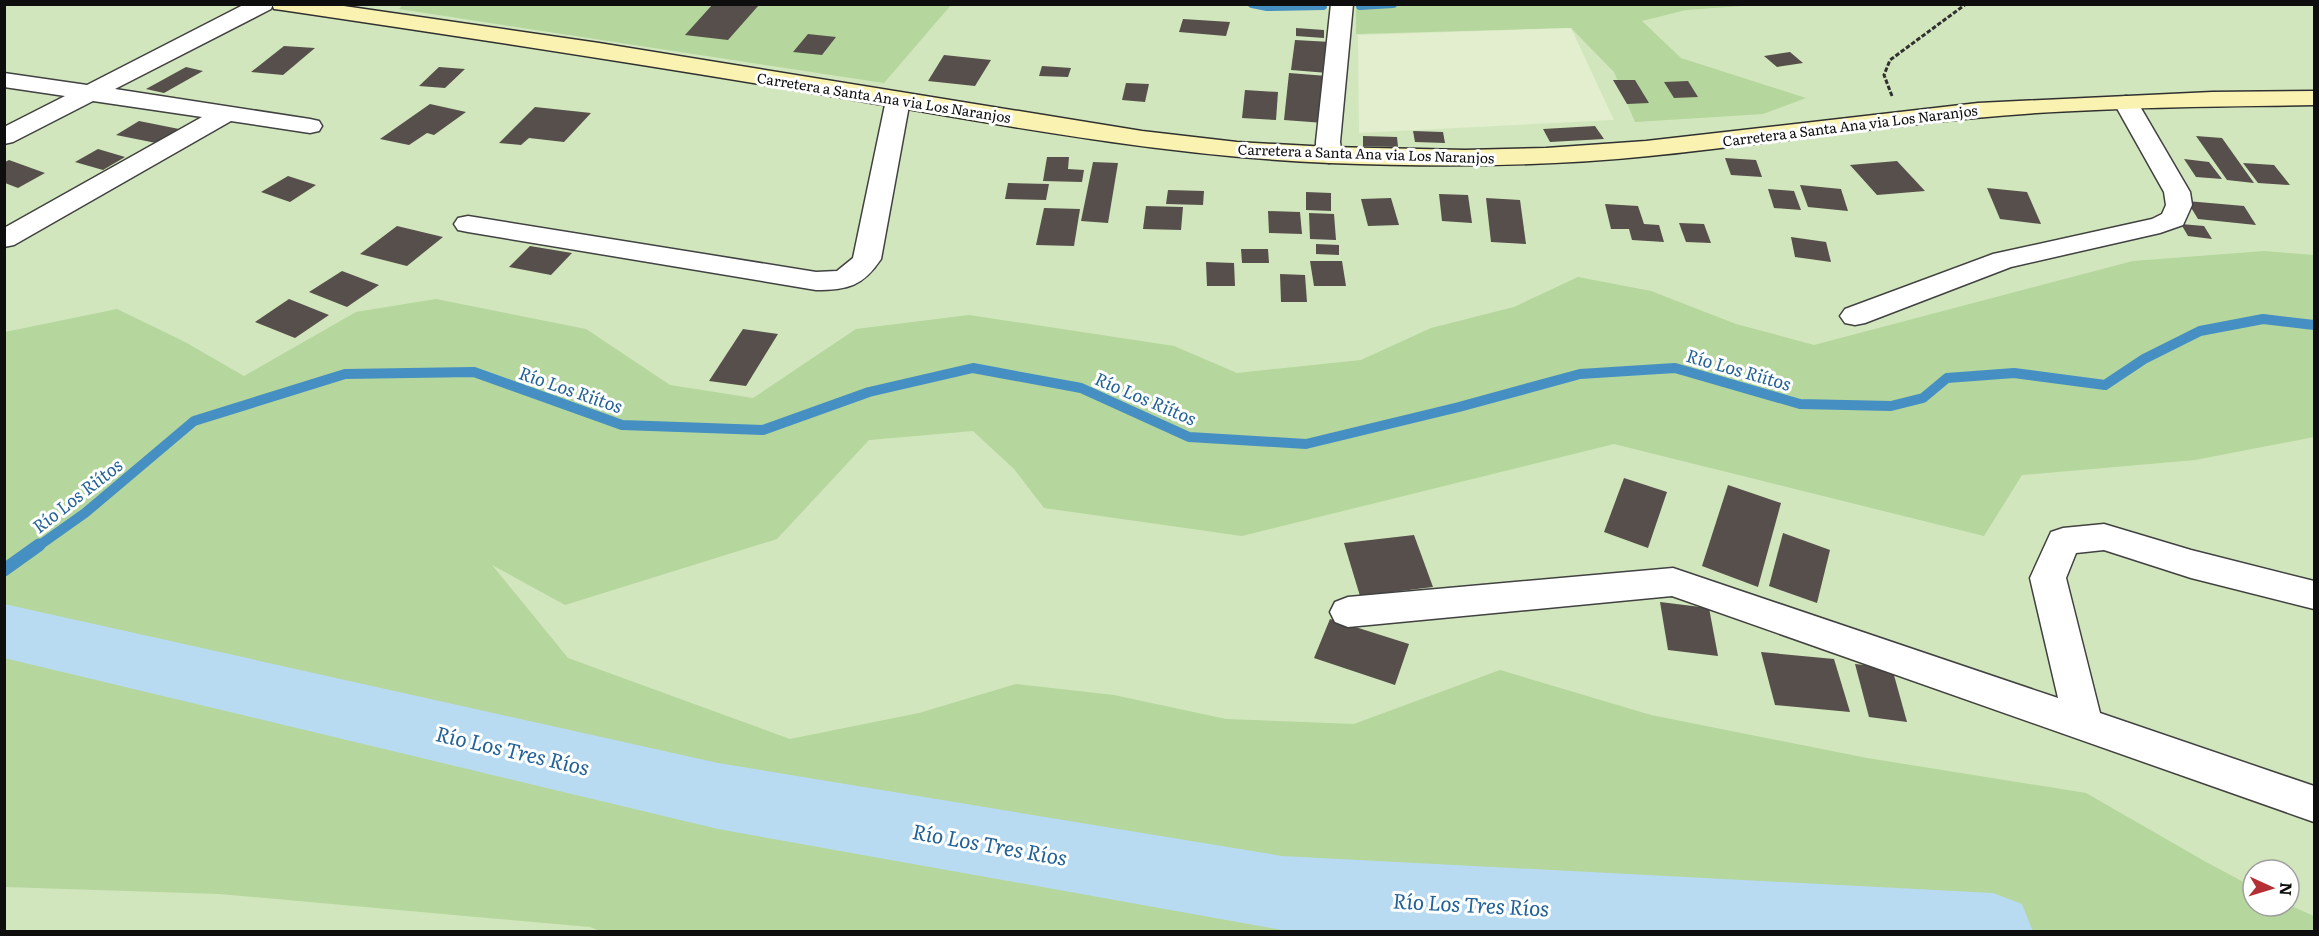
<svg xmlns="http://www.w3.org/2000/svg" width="2319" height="936" font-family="Literata,serif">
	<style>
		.green { fill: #d1e6bc; fill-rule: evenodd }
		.forest { fill: #b5d69c }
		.pitch { fill: #e2eecd }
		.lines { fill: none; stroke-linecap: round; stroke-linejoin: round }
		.stream-far2 { stroke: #458fc3; stroke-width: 8 }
		.stream-far1 { stroke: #458fc3; stroke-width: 10 }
		.stream { stroke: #458fc3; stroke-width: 13 }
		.river { fill: #b8dbf2; fill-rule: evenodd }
		.building { fill: #564f4b }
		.minor-casing { stroke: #414141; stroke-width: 3 }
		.secondary-casing { stroke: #303030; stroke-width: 3 }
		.path { stroke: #303030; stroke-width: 3; stroke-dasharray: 4.5 2; stroke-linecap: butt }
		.minor { fill: #fff; fill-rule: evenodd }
		.secondary { fill: #f9f2b0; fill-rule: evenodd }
		.labels { text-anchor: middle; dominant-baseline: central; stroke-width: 6; stroke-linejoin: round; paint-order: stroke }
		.far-street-label { font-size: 14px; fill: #0e0e0e; stroke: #fff }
		.water-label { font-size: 18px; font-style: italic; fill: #206197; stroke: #fff }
		.near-water-label { font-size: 21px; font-style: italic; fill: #206197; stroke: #fff }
	</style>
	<rect width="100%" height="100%" fill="#fefbf0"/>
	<path class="green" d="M 5,5 L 2314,5 L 2314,931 L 5,932 ZM 2253,870 L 2289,870 L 2289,906 L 2253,906 Z"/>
	<g class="forest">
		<path d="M 404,4 L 951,5 L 884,83 L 399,9 Z"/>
		<path d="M 1356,5 L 1756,5 L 1686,10 L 1642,21 L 1681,58 L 1806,98 L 1763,114 L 1635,122 L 1614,72 L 1571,28 L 1356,34 Z"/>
		<path d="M 2264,251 L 2314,255 L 2314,437 L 2195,460 L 2022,475 L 1984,536 L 1614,444 L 1242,536 L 1044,508 L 1014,469 L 973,431 L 869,440 L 777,539 L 565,605 L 492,565 L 568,658 L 790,739 L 919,713 L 1016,684 L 1114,695 L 1226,719 L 1354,724 L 1500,670 L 1651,715 L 1867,758 L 2086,793 L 2206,862 L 2253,887 L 2253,906 L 2289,905 L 2314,916 L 2314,931 L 603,932 L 590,927 L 219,894 L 5,887 L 5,332 L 117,309 L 185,342 L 244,376 L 356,312 L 436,299 L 586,329 L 670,385 L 753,398 L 856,329 L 969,315 L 1174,346 L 1237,373 L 1361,360 L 1431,328 L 1514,307 L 1578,277 L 1651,291 L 1736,324 L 1814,345 L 2133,261 Z"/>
	</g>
	<path class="pitch" d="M 1571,28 L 1614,120 L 1359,133 L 1358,35 Z"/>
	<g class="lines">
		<g class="stream-far2">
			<path d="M 1252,4 L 1267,7 L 1323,6"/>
			<path d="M 1360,6 L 1393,4"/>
		</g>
		<path class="stream-far1" d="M 37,547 L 85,513 L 194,421 L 345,374 L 474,372 L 622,425 L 763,430 L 869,392 L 973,368 L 1081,388 L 1189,437 L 1306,444 L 1459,407 L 1580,374 L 1675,368 L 1800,404 L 1891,406 L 1923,398 L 1947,378 L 2014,373 L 2105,385 L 2144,359 L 2200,331 L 2263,319 L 2314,325"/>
		<path class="stream" d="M 4,570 L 39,545"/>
		<path class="river" d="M 4,604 L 718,763 L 1282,856 L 1993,893 L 2022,904 L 2033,932 L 1282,930 L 718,829 L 4,658 Z"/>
	</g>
	<g class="building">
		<path d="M 713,4 L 756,4 L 759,5 L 728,40 L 685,35 Z"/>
		<path d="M 1183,19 L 1230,22 L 1226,36 L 1179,32 Z"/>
		<path d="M 1296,28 L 1324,30 L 1324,38 L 1296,36 Z"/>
		<path d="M 808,34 L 836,37 L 822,55 L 793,52 Z"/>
		<path d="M 1295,40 L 1331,42 L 1328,73 L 1291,70 Z"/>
		<path d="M 284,46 L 315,48 L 283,75 L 251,72 Z"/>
		<path d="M 1790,52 L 1803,63 L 1777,67 L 1764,56 Z"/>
		<path d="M 944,55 L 991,60 L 975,86 L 928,81 Z"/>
		<path d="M 1042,66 L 1071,68 L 1068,77 L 1039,76 Z"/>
		<path d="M 186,67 L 203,71 L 164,93 L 146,89 Z"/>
		<path d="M 439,67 L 465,69 L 445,88 L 419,86 Z"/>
		<path d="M 1289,73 L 1327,76 L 1324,123 L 1284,120 Z"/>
		<path d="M 1613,80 L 1635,80 L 1649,103 L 1627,104 Z"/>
		<path d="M 1688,81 L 1698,97 L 1674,98 L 1664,82 Z"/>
		<path d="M 1126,83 L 1149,84 L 1145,102 L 1122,100 Z"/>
		<path d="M 1245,90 L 1278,92 L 1276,120 L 1242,118 Z"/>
		<path d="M 430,104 L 466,112 L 434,135 L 427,133 L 409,145 L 380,139 Z"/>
		<path d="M 535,107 L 591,113 L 564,142 L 529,138 L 521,145 L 499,143 Z"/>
		<path d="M 139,121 L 179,129 L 156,143 L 116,135 Z"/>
		<path d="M 1595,126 L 1604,139 L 1550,142 L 1543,129 Z"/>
		<path d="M 1413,131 L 1443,132 L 1445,143 L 1415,142 Z"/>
		<path d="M 1363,136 L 1397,137 L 1398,147 L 1363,146 Z"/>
		<path d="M 2196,136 L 2222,138 L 2254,183 L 2227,180 Z"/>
		<path d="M 98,149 L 125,157 L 103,170 L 75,162 Z"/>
		<path d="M 1047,157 L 1069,157 L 1068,169 L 1084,170 L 1082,182 L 1043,181 Z"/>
		<path d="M 1725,158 L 1756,160 L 1762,177 L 1731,175 Z"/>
		<path d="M 2184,159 L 2209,162 L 2222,179 L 2196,177 Z"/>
		<path d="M 9,160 L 45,173 L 18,188 L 5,183 L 5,162 Z"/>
		<path d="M 1897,161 L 1925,191 L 1877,195 L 1850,165 Z"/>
		<path d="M 1093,162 L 1118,163 L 1108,223 L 1081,221 Z"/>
		<path d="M 2243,163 L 2274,165 L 2290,185 L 2258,183 Z"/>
		<path d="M 288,176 L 316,185 L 290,202 L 261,192 Z"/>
		<path d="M 1008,183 L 1049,184 L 1046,200 L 1005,199 Z"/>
		<path d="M 1800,185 L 1841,189 L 1848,211 L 1808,207 Z"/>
		<path d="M 1987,188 L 2027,192 L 2041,224 L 2000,219 Z"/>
		<path d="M 1768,189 L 1794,191 L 1801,210 L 1774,208 Z"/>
		<path d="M 1168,190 L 1204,191 L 1203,205 L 1166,204 Z"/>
		<path d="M 1306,192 L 1331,193 L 1331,211 L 1306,210 Z"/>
		<path d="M 1439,194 L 1468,195 L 1472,223 L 1442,221 Z"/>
		<path d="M 1391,198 L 1399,225 L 1368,226 L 1361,199 Z"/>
		<path d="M 1486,198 L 1520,200 L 1526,244 L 1491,242 Z"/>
		<path d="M 2187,201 L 2244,206 L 2256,225 L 2198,219 Z"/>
		<path d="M 1605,204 L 1638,206 L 1644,224 L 1659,225 L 1664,242 L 1632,240 L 1629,229 L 1611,229 Z"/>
		<path d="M 1146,206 L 1183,207 L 1181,230 L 1143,229 Z"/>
		<path d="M 1044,208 L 1080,209 L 1074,246 L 1036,245 Z"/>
		<path d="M 1268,211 L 1300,212 L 1302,234 L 1269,233 Z"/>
		<path d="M 1309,213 L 1334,214 L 1336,240 L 1310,239 Z"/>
		<path d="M 1679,223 L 1704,224 L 1711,243 L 1686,242 Z"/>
		<path d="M 2181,224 L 2204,226 L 2212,239 L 2188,236 Z"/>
		<path d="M 397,226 L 443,237 L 407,266 L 360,254 Z"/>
		<path d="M 1791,237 L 1826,242 L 1831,262 L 1795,257 Z"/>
		<path d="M 1316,244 L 1339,245 L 1339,255 L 1316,254 Z"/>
		<path d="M 530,246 L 572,253 L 551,275 L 509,267 Z"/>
		<path d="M 1241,249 L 1268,249 L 1269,263 L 1242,263 Z"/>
		<path d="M 1310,261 L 1342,261 L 1346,286 L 1314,286 Z"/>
		<path d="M 1206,262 L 1234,263 L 1235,286 L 1207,286 Z"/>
		<path d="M 342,271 L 379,285 L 347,307 L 309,292 Z"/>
		<path d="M 1280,274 L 1305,275 L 1307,302 L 1281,302 Z"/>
		<path d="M 289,299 L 329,315 L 295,338 L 255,322 Z"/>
		<path d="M 743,329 L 778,334 L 746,386 L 709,381 Z"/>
		<path d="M 1624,478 L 1667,492 L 1648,548 L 1604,532 Z"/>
		<path d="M 1728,485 L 1781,503 L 1758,587 L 1702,566 Z"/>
		<path d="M 1783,533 L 1830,550 L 1817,603 L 1769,586 Z"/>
		<path d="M 1414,535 L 1433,587 L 1360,596 L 1344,543 Z"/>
		<path d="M 1660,602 L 1709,608 L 1718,656 L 1668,650 Z"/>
		<path d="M 1330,619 L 1409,644 L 1395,685 L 1314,658 Z"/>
		<path d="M 1761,652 L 1834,659 L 1850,712 L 1775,705 Z"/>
		<path d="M 1855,664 L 1892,668 L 1907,722 L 1869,717 Z"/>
	</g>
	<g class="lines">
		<defs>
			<g id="minor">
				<path d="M 245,4 L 273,4 L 271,9 L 115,89 L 310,119 L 319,121 L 322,126 L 319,131 L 310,133 L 231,121 L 14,245 L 4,247 L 4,228 L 202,117 L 93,101 L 13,142 L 4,144 L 4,127 L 65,96 L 4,87 L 4,73 L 87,85 Z"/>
				<path d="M 1331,4 L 1353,4 L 1340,142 L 1342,155 L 1338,160 L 1329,163 L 1320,160 L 1316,155 L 1316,142 Z"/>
				<path d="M 898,93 L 906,95 L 910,100 L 881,259 C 863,286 848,290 816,290 L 468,232 L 458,230 L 454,224 L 458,218 L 468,216 L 816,272 L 837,271 L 853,258 L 886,100 L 890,95 Z"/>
				<path d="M 2126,96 L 2134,98 L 2138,103 L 2190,192 L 2192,205 L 2183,225 L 2160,233 L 2011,267 L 1865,323 L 1855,325 L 1845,323 L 1840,316 L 1845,309 L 1993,254 L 2152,219 L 2162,214 L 2166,205 L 2164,192 L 2114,103 L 2118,98 Z"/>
				<path d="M 2104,524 L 2191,550 L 2314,581 L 2314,609 L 2191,578 L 2104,550 L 2076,553 L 2066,578 L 2100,713 L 2314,786 L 2314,822 L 1672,596 L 1348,627 L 1335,622 L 1330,612 L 1335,602 L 1348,597 L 1673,568 L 2058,698 L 2030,578 L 2051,532 L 2063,528 Z"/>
			</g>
			<path id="secondary" d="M 272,4 L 330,4 L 599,43 L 1142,131 L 1237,142 L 1329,147 L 1465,150 L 1546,148 L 1646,141 L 1978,103 L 2212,92 L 2314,91 L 2314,105 C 2202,107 2087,107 1975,118 C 1866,128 1758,145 1649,156 C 1543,167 1436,167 1330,163 C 1163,156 996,124 831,96 C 648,65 465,37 282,10 L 274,9 Z"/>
		</defs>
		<use href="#minor" class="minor-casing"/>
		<use href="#secondary" class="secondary-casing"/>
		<path class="path" d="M 1892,96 L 1884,75 L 1890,60 L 1966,4"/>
		<use href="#minor" class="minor"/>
		<use href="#secondary" class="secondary"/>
	</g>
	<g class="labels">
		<g class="far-street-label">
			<text transform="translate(884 97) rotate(9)">Carretera a Santa Ana via Los Naranjos</text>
			<text transform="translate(1850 125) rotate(-7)">Carretera a Santa Ana via Los Naranjos</text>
			<text transform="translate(1366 153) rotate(2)">Carretera a Santa Ana via Los Naranjos</text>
		</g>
		<g class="water-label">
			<text transform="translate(1739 369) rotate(16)">Río Los Riítos</text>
			<text transform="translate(571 389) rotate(19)">Río Los Riítos</text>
			<text transform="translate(1146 398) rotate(23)">Río Los Riítos</text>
			<text transform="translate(77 495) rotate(-38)">Río Los Riítos</text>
		</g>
		<g class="near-water-label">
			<text transform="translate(513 749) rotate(13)">Río Los Tres Ríos</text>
			<text transform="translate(990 843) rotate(10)">Río Los Tres Ríos</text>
			<text transform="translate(1471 903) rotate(3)">Río Los Tres Ríos</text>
		</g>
	</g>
	<rect width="2319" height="936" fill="none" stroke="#0e0e0e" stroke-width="12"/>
	<g transform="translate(2271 888) rotate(94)"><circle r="28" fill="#ffffff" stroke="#9f9f9f" stroke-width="1.5"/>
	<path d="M0-4.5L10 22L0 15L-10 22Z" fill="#b43034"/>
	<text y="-9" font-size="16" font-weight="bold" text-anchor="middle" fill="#0e0e0e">N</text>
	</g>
</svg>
